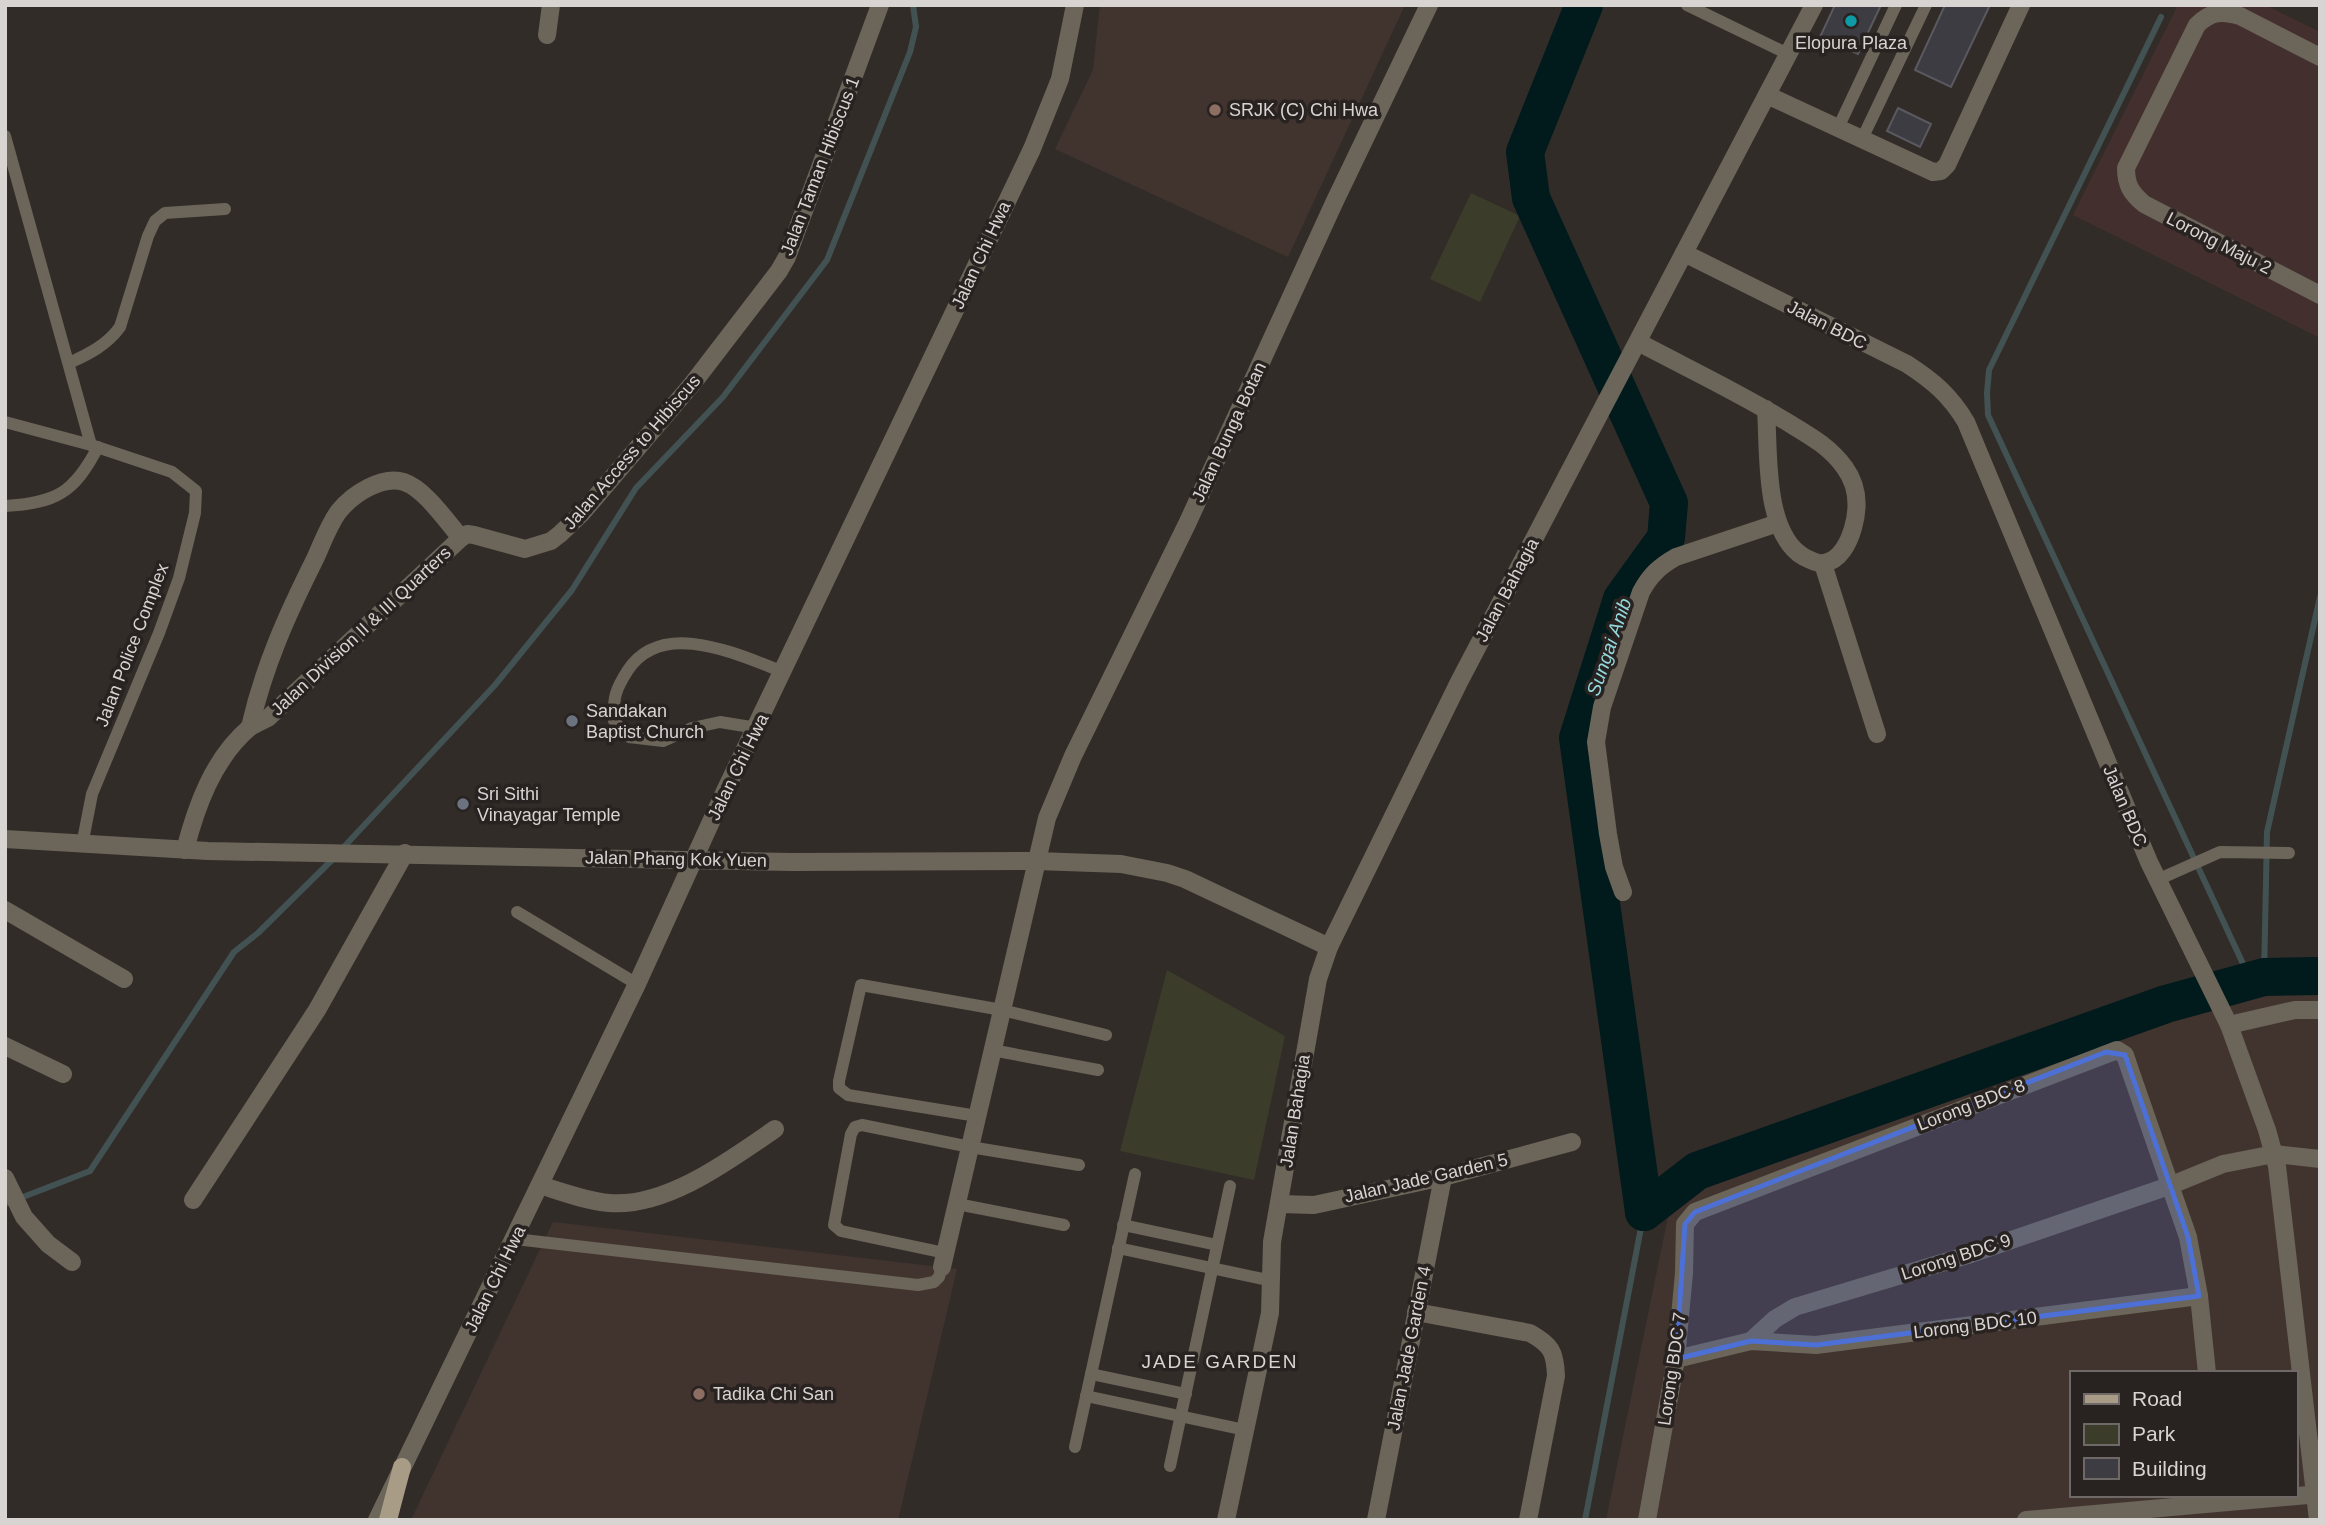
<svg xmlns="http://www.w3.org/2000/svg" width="2325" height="1525" font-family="Helvetica,sans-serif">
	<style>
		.commercial { fill: #432f2d }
		.built { fill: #41342f; fill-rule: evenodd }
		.green { fill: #3b3c29 }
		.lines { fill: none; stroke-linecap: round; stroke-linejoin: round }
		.stream { stroke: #425253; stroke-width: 6 }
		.river { stroke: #011a1c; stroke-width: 38 }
		.building { fill: #3d3c42; stroke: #59595f; stroke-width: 2 }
		.service { stroke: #6b655a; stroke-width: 12 }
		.minor { stroke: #6b655a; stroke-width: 18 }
		.primary { stroke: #a89c86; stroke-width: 18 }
		.marked { fill: #4c70d6; fill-opacity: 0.2; stroke: #4c70d6; stroke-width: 5; stroke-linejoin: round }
		.culture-dot { fill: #0f9aa8; stroke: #282220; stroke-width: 2.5 }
		.education-dot { fill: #8d6e63; stroke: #282220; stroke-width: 2.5 }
		.worship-dot { fill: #6b7280; stroke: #282220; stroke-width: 2.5 }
		.labels { text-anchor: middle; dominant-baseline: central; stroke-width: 7; stroke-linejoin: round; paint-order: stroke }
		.poi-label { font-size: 18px; fill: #d8d4d2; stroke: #282220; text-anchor: start }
		.street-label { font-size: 18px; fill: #d8d4d2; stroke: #282220 }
		.water-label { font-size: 19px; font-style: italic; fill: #92d8dd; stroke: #282220 }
		.neighbourhood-label { font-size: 19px; letter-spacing: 2px; fill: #d8d4d2; stroke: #282220 }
	</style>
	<rect width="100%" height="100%" fill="#322c29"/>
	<path class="commercial" d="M 2178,5 L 2265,5 L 2320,32 L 2320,338 L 2073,215 Z"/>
	<g class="built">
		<path d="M 1100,5 L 1405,5 L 1288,257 L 1055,149 L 1093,70 Z"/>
		<path d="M 2266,990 L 2320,992 L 2320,1520 L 1606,1520 L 1670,1207 L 1702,1180 ZM 2071,1373 L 2295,1373 L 2295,1495 L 2071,1495 Z"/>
		<path d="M 553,1222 L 957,1269 L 898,1520 L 411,1520 Z"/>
	</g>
	<g class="green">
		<path d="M 1471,193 L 1520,216 L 1480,302 L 1430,279 Z"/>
		<path d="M 1167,970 L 1285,1036 L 1254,1180 L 1120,1151 Z"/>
	</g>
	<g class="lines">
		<g class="stream">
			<path d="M 2161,17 L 1989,370 L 1987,393 L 1988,415 L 2251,981"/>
			<path d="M 341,850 L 495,685 L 572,590 L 636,488 L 723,397 L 827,260 L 910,52 L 916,27 L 913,5"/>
			<path d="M 2264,977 L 2267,832 L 2320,597"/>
			<path d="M 5,1204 L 90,1171 L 234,952 L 258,933 L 334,858"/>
			<path d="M 1585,1520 L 1644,1212"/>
		</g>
		<g class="river">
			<path d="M 1584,5 L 1525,152 L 1531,198 L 1669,503 L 1666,538 L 1622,599 L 1578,738 L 1644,1212"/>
			<path d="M 1644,1212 L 1697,1171 L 2166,1004 L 2264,977 L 2320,976"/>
		</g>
	</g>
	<g class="building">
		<path d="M 1835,5 L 1881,5 L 1858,54 L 1820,37 Z"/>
		<path d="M 1945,5 L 1990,5 L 1951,87 L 1915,70 Z"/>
		<path d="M 1898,108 L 1931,124 L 1920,147 L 1887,131 Z"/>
	</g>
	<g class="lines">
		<g class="service">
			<path d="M 1687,5 L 1788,54"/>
			<path d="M 1838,128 L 1896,5"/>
			<path d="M 5,136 L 91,445"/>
			<path d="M 1862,139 L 1926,5"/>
			<path d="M 69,363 C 89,354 107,345 120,327 L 148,236 L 155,221 L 165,213 L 225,209"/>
			<path d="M 5,422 L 91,445 L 172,472 L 196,491 L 195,513 L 179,578 L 159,633 L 92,794 L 82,845"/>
			<path d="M 5,506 C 56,503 74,493 98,447"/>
			<path d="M 757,728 L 720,722 L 692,728 L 663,741 L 629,737 L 614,721 C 613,698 615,690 628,670 C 663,618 738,655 784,672"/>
			<path d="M 2157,880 L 2220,852 L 2289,853"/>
			<path d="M 517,912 L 637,984"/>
			<path d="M 992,1050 L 1098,1070"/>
			<path d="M 977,1116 L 848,1095 L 839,1088 L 839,1081 L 861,985 L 1002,1010 L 1106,1035"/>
			<path d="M 957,1204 L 1064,1225"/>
			<path d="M 1123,1225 L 1217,1245"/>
			<path d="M 515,1239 L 918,1285 L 934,1282 L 939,1277 L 942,1267"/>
			<path d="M 1118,1248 L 1272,1281"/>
			<path d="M 945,1253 L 841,1231 L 834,1225 L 851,1134 L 855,1127 L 862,1125 L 970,1147 L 1079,1165"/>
			<path d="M 1091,1374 L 1186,1394"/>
			<path d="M 1086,1396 L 1245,1430"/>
			<path d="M 1075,1447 L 1135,1174"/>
			<path d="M 1170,1466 L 1230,1186"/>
		</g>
		<g class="minor">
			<path d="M 547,35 L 551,5"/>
			<path d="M 2320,57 L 2240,16 C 2222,11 2211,11 2197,25 L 2126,168 C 2126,185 2131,193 2144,204 L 2320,295"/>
			<path d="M 1767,95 L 1933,172 L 1941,171 L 1947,165 L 2021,5"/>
			<path d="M 1684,253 L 1907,364 C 1933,381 1950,395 1966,422 L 2149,862 L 2229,1025 L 2267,1130 L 2277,1166 L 2318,1520"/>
			<path d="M 1638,342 C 1689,369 1742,394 1792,425 C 1812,437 1831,448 1845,468 C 1858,486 1859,507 1853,528 C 1849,542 1840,561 1824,563 C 1818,564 1810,560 1804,557 C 1763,533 1769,451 1766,409"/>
			<path d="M 1823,564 L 1877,734"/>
			<path d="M 250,727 C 264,666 287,615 315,559 C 322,544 329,524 339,511 C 353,494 382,475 404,482 C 425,489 447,522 461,538"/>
			<path d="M 5,839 L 208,851 L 793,862 L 1037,861 L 1121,864 L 1167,873 L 1185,879 L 1329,947"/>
			<path d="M 185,850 C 196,807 213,759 249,728 C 254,724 262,721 268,718 L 461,538 L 467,534 L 474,535 L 525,549 L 551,541 L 560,534 L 582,513 L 693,383 L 779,271 L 787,257 L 880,5"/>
			<path d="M 1623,892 L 1614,867 L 1608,834 L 1596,742 L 1602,707 L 1641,592 C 1650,575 1660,566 1676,557 L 1778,523"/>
			<path d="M 5,910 L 124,979"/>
			<path d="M 2229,1025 L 2295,1010 L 2320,1010"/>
			<path d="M 5,1046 L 63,1074"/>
			<path d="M 5,1178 L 24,1217 L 48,1244 L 72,1262"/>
			<path d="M 540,1185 C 562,1192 586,1201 609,1203 C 666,1208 730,1160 775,1129"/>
			<path d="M 193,1200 L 317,1010 L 405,853"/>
			<path d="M 1279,1204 L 1314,1205 L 1443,1177 L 1572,1142"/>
			<path d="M 942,1267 L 1047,818 L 1073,756 L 1187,524 L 1334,203 L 1429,5"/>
			<path d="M 1416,1312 L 1530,1333 C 1551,1345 1555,1351 1556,1376 L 1528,1520"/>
			<path d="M 1751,1341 L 1775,1319 L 1795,1307 L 1968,1255 L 2169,1186 L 2223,1164 L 2274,1154 L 2320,1159"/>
			<path d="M 1676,1359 L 1751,1341 L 1816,1345 L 2199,1296"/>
			<path d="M 377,1520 L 637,984 L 725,791 L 1032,149 L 1060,79 L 1075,5"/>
			<path d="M 1226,1520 L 1270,1313 L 1272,1242 L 1318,979 L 1329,947 L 1459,682 L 1814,5"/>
			<path d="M 1376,1520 L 1443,1177"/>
			<path d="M 1647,1520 L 1676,1359 L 1684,1273 L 1685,1224 L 1695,1212 L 2117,1050 L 2125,1055 L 2130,1070 L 2188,1237 L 2199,1296 L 2207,1373"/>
			<path d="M 2026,1520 L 2320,1494"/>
		</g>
		<path class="primary" d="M 388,1520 L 402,1467"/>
	</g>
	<path class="marked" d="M 2106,1052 L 2125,1055 L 2188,1237 L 2199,1296 L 1816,1345 L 1751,1341 L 1676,1359 L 1685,1224 L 1695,1212 Z"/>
	<circle class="culture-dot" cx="1851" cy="21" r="7"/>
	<g class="education-dot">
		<circle cx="1215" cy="110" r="7"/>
		<circle cx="699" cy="1394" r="7"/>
	</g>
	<g class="worship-dot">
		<circle cx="572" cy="721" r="7"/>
		<circle cx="463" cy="804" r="7"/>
	</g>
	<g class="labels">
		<g class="poi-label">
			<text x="1851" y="43" text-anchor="middle">Elopura Plaza</text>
			<text x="1229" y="110">SRJK (C) Chi Hwa</text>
			<text x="586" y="711">Sandakan<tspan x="586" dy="21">Baptist Church</tspan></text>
			<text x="477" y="794">Sri Sithi<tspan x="477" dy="21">Vinayagar Temple</tspan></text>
			<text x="713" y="1394">Tadika Chi San</text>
		</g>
		<g class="street-label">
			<text transform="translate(820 166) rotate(-69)">Jalan Taman Hibiscus 1</text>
			<text transform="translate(2219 243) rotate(27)">Lorong Maju 2</text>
			<text transform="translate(981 255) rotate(-65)">Jalan Chi Hwa</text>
			<text transform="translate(1827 325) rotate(27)">Jalan BDC</text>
			<text transform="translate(1229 432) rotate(-65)">Jalan Bunga Botan</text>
			<text transform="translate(632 452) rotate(-49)">Jalan Access to Hibiscus</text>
			<text transform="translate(1507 590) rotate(-62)">Jalan Bahagia</text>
			<text transform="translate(361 631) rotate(-43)">Jalan Division II &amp; III Quarters</text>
			<text transform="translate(132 645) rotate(-69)">Jalan Police Complex</text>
			<text transform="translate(738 767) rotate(-64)">Jalan Chi Hwa</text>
			<text transform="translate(2125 806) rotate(67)">Jalan BDC</text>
			<text transform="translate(676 859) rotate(1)">Jalan Phang Kok Yuen</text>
			<text transform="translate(1971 1105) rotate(-21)">Lorong BDC 8</text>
			<text transform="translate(1295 1111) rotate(-81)">Jalan Bahagia</text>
			<text transform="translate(1426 1178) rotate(-13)">Jalan Jade Garden 5</text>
			<text transform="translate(1956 1257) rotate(-18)">Lorong BDC 9</text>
			<text transform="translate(495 1279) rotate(-64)">Jalan Chi Hwa</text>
			<text transform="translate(1975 1325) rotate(-7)">Lorong BDC 10</text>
			<text transform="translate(1409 1348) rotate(-79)">Jalan Jade Garden 4</text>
			<text transform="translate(1672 1369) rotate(-82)">Lorong BDC 7</text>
		</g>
		<g class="water-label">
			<text transform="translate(1609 647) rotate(-71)">Sungai Anib</text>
		</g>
		<g class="neighbourhood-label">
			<text x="1220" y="1361">JADE GARDEN</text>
		</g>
	</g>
	<rect width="2325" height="1525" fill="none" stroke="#d8d4d2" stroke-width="14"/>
	<rect x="2070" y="1371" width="228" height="126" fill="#282220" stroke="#6e6967" stroke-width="2"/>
	<rect x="2084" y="1394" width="35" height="10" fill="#a89c86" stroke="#6e6967" stroke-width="2"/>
	<text x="2132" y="1406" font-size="21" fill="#d8d4d2">Road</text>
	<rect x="2084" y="1424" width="35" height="21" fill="#3b3c29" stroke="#6e6967" stroke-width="2"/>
	<text x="2132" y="1441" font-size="21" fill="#d8d4d2">Park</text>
	<rect x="2084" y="1458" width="35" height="21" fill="#3d3c42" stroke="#6e6967" stroke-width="2"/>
	<text x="2132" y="1476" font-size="21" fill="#d8d4d2">Building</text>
</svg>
